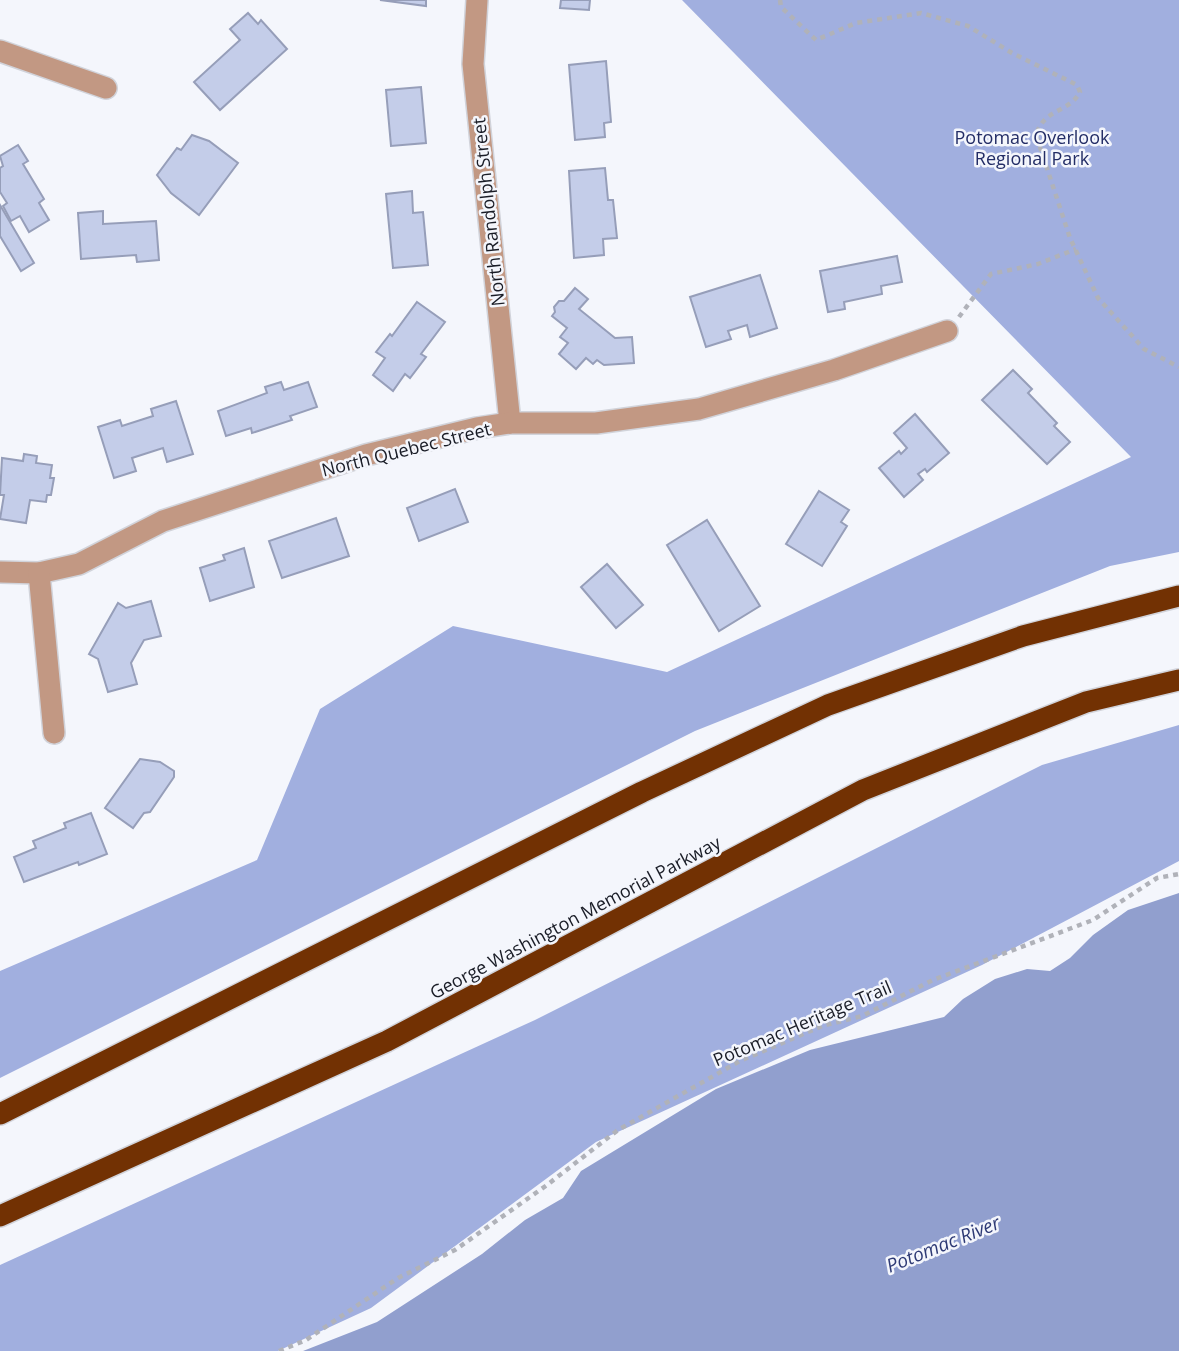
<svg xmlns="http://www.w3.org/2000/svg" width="1179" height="1351" font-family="'Open Sans',sans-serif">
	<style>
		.forest { fill: #a1afdf }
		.water { fill: #919fce }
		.building { fill: #c4cde9; stroke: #969eb9; stroke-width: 2 }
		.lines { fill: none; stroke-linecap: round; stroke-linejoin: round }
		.street-casing { stroke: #d1d3da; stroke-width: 24 }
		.highway-casing { stroke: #d1d3da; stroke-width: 24 }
		.path { stroke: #b0b2b9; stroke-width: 4.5; stroke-dasharray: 5 5; stroke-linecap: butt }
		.street { stroke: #c29883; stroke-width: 21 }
		.highway { stroke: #723103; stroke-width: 21 }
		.labels { text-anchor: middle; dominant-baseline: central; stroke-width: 5; stroke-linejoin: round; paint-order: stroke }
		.park-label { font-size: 18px; fill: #232d66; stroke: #f4f6fc }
		.street-label { font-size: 18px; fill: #191c26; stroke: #f4f6fc }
		.water-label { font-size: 19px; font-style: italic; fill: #2e3a75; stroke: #f4f6fc }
	</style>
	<rect width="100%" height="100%" fill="#f4f6fc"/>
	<g class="forest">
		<path d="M 682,0 L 1179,0 L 1179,552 L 1110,566 L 695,731 L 0,1078 L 0,971 L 257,860 L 320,709 L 453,626 L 667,672 L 1131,457 Z"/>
		<path d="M 1179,725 L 1179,861 L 982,965 L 596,1142 L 371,1308 L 278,1351 L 0,1351 L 0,1265 L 535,1020 L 1042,765 Z"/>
	</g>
	<path class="water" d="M 1179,893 L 1179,1351 L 303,1351 L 377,1322 L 482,1254 L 525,1220 L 563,1198 L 581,1171 L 716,1089 L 810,1050 L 944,1017 L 963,999 L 995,979 L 1027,969 L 1050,971 L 1070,958 L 1093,935 L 1128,910 Z"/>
	<g class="building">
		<path d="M 380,0 L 426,0 L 426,6 Z"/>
		<path d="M 561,0 L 590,0 L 589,10 L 560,8 Z"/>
		<path d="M 248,13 L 258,24 L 261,20 L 287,49 L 220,110 L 194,82 L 240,40 L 230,29 Z"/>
		<path d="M 606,61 L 611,122 L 604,123 L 605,137 L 575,140 L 569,65 Z"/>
		<path d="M 421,87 L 426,143 L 391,146 L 386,90 Z"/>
		<path d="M 192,135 L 209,141 L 238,163 L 199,215 L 171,193 L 157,175 L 177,148 L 181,150 Z"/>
		<path d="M 18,145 L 28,161 L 23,164 L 44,199 L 39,203 L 49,220 L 29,232 L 20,216 L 11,221 L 3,206 L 7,203 L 0,192 L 0,168 L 3,166 L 0,156 Z"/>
		<path d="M 605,168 L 608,200 L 613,200 L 617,238 L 603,239 L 604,255 L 574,258 L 569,171 Z"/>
		<path d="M 412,191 L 413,213 L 423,212 L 428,265 L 393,268 L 386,194 Z"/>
		<path d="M 0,205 L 34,263 L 21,271 L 0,236 Z"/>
		<path d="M 103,211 L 103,224 L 156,221 L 159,260 L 137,262 L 136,255 L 81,259 L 78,213 Z"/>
		<path d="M 897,256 L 902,282 L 881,286 L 882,294 L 844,302 L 845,309 L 828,312 L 820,271 Z"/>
		<path d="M 760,275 L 777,328 L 750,337 L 747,325 L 728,331 L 731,339 L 706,347 L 690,297 Z"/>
		<path d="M 575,288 L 588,299 L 579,309 L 615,338 L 632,337 L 634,363 L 604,365 L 597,360 L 593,364 L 586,358 L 576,369 L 559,354 L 568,343 L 560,337 L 567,328 L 552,316 L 555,312 L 554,307 L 559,301 L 564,301 Z"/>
		<path d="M 417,302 L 445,322 L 421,354 L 426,357 L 410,378 L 405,374 L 393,391 L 373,375 L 385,358 L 376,352 L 390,334 L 392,336 Z"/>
		<path d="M 1013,370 L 1032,389 L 1028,393 L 1057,423 L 1054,426 L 1070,442 L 1047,464 L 982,400 Z"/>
		<path d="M 281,382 L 284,390 L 308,382 L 317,407 L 290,416 L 292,420 L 252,433 L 251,428 L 226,436 L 218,411 L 267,393 L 265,387 Z"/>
		<path d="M 176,401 L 193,454 L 167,462 L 163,448 L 132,458 L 136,471 L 114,478 L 98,427 L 120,420 L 122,426 L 153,416 L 151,409 Z"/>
		<path d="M 915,414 L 949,453 L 927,472 L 925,469 L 918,474 L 923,480 L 904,497 L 879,468 L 899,451 L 901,454 L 907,448 L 894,433 Z"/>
		<path d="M 24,454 L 37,456 L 36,463 L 52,465 L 50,478 L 54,478 L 51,495 L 47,495 L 46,502 L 30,500 L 26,523 L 0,519 L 4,495 L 0,495 L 2,458 L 23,461 Z"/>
		<path d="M 455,489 L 468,522 L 419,541 L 407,508 Z"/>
		<path d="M 819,491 L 849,510 L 841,522 L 847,526 L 822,566 L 786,544 Z"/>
		<path d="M 336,518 L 349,556 L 282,578 L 269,541 Z"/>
		<path d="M 707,520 L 760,606 L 719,631 L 667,545 Z"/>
		<path d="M 244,548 L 254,587 L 210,601 L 200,568 L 225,560 L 223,555 Z"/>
		<path d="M 607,564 L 643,605 L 616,628 L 581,587 Z"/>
		<path d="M 151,601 L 161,636 L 144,640 L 131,663 L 137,684 L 108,692 L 98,659 L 89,654 L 118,603 L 126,608 Z"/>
		<path d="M 140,759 L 160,762 L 174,771 L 174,777 L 150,812 L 144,813 L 133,828 L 105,808 Z"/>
		<path d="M 91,813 L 107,854 L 79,865 L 78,862 L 24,882 L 14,857 L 36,848 L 33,841 L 66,828 L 64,823 Z"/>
	</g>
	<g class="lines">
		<defs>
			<g id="street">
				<path d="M 477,0 L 473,64 L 510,423"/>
				<path d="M 0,51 L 106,88"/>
				<path d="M 0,572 L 39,573 L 79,564 L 163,521 L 366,455 L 477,428 L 510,423 L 596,423 L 699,409 L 834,370 L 947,331"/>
				<path d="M 39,573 L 54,733"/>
			</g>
			<g id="highway">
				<path d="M 0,1114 L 642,792 L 828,705 L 1023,636 L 1179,596"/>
				<path d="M 0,1216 L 387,1041 L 863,790 L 1086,702 L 1179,680"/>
			</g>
		</defs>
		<use href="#street" class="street-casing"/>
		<use href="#highway" class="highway-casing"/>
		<g class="path">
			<path d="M 780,0 L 781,7 L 816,40 L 856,23 L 921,13 L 968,26 L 1012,53 L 1077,85 L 1080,92 C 1069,113 1044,108 1036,135 L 1070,238 L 1098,298 L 1144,349 L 1179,367"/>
			<path d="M 959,317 L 991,274 L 1038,264 L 1076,249"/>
			<path d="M 279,1351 L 306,1340 L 398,1278 L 455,1250 L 547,1185 L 618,1130 L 740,1061 L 822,1026 L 862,1016 L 933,980 L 1093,920 L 1157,878 L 1179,874"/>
		</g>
		<use href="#street" class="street"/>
		<use href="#highway" class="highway"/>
	</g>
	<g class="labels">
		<g class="park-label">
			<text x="1032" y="137">Potomac Overlook<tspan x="1032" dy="21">Regional Park</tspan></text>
		</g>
		<g class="street-label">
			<text transform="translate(488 212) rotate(-96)">North Randolph Street</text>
			<text transform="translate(406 449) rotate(-14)">North Quebec Street</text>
			<text transform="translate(575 917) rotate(-28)">George Washington Memorial Parkway</text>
			<text transform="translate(802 1023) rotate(-23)">Potomac Heritage Trail</text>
		</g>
		<g class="water-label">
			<text transform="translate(943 1244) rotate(-22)">Potomac River</text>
		</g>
	</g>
</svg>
